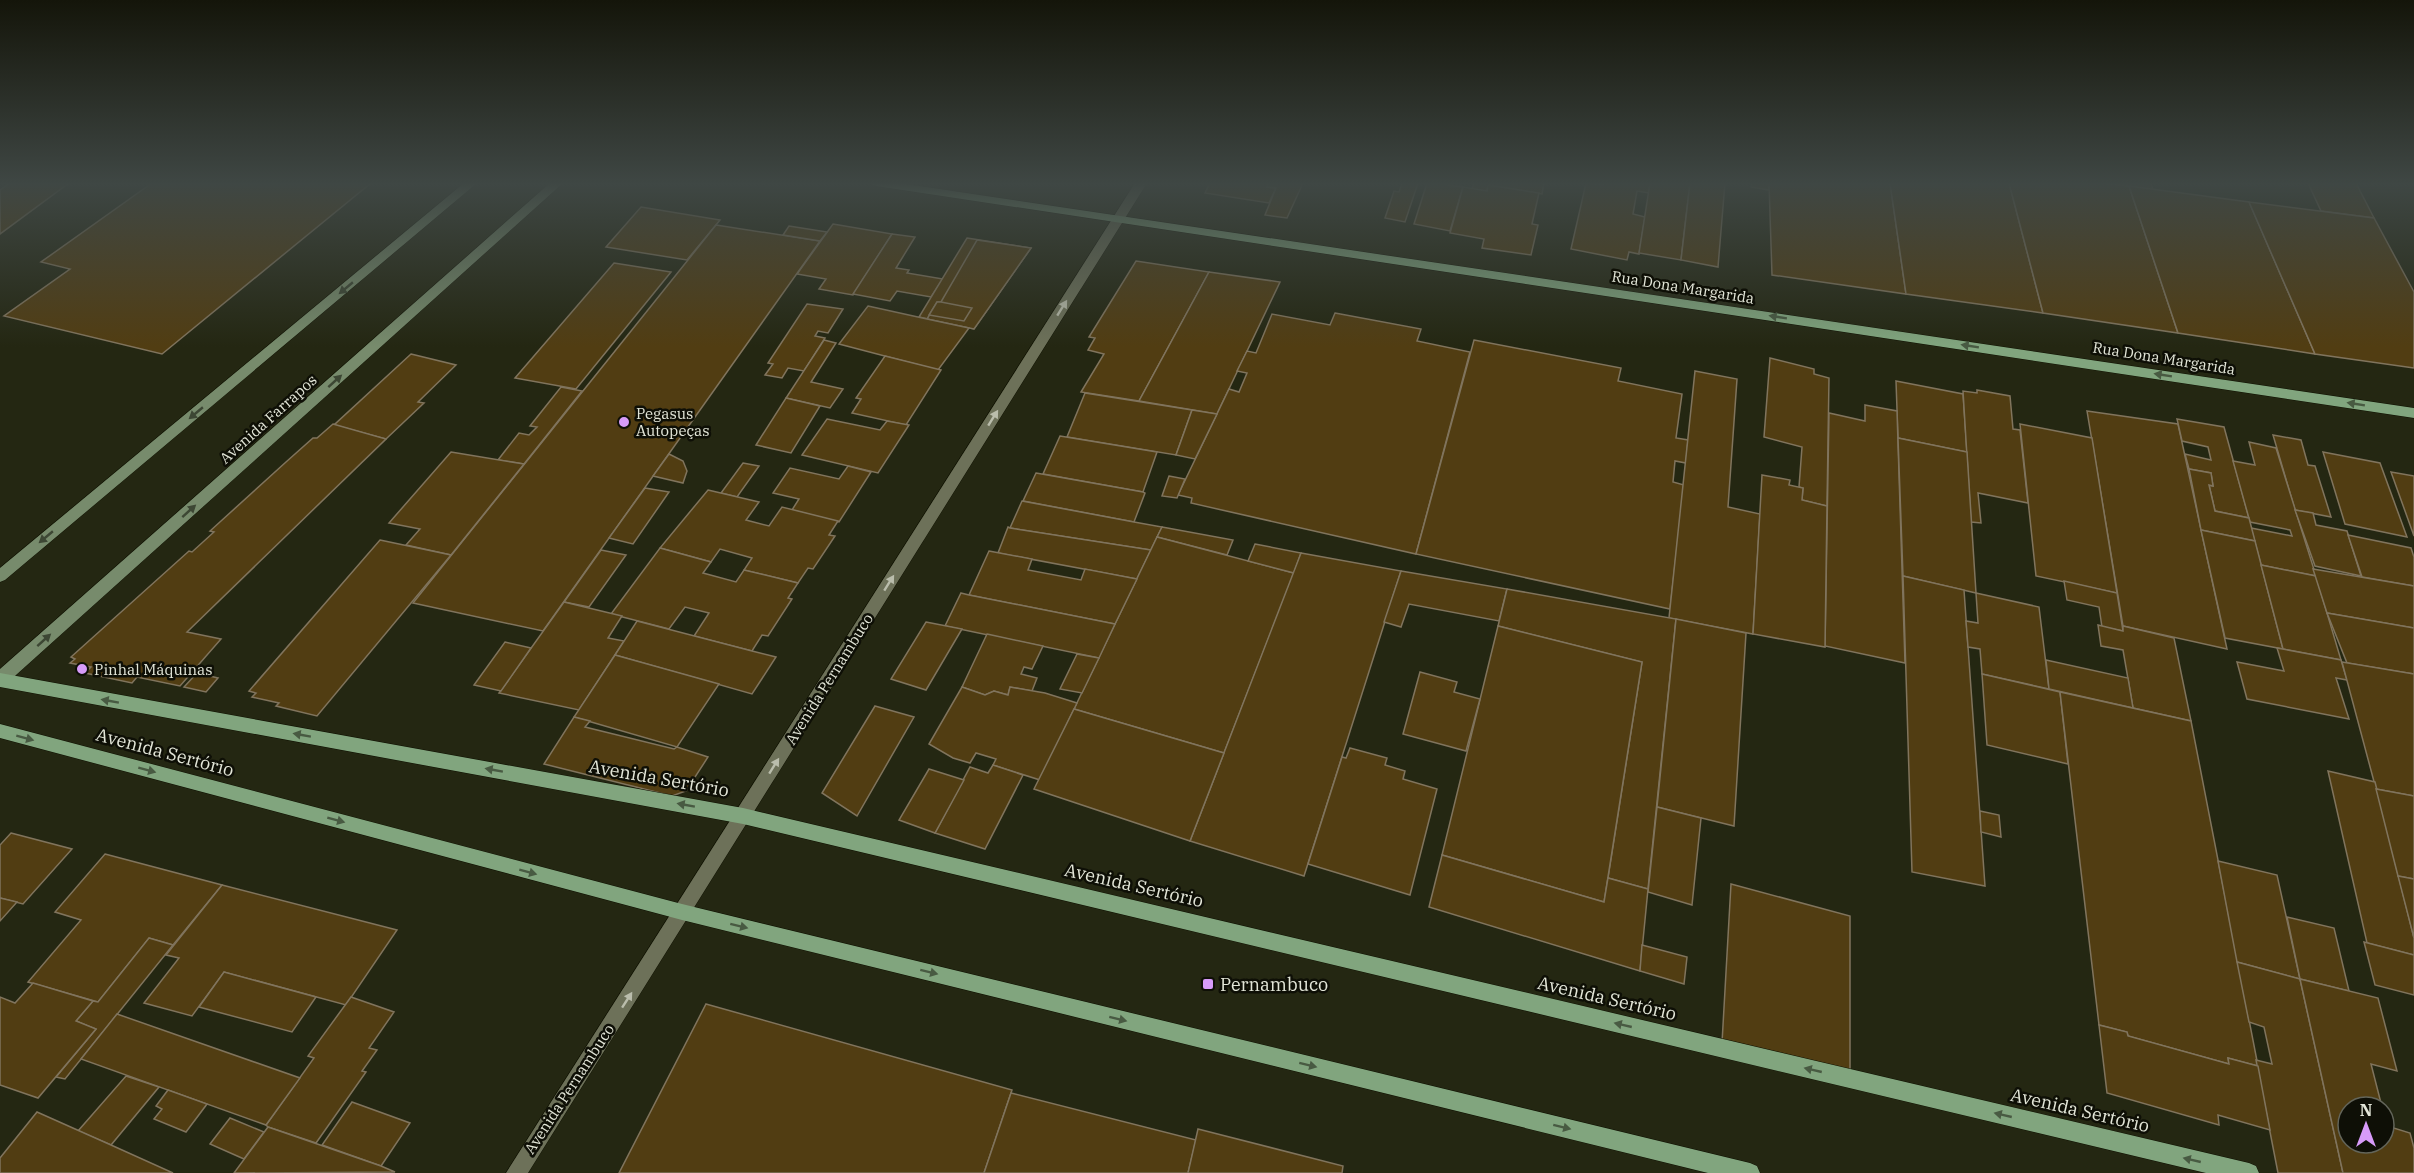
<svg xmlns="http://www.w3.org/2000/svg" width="2414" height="1173" font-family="'IBM Plex Serif',serif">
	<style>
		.building { fill: #513d12; stroke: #80745d; stroke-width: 1.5 }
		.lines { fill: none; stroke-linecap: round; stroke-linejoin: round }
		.tertiary-casing { stroke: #0e1000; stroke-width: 1 }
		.secondary-casing { stroke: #0e1000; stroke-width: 1 }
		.primary-casing { stroke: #0e1000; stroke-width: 1 }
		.tertiary { fill: #6d7159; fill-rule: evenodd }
		.secondary { fill: #778b6c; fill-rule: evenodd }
		.primary { fill: #81a57e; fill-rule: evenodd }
		.oneway { fill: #3d4734 }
		.oneway2 { fill: #babdac }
		.oneway3 { fill: #485a42 }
		.poi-dot { fill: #d79bf9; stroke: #0e0f06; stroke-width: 2 }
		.labels { text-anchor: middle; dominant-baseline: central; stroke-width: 5; stroke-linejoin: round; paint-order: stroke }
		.street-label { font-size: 15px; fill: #e3e6d8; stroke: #0e0f06 }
		.poi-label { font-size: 15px; fill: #e3e6d8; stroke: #0e0f06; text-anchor: start }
		.near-street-label { font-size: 18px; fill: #e3e6d8; stroke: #0e0f06 }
		.near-poi-label { font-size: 18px; fill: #e3e6d8; stroke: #0e0f06; text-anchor: start }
	</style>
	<rect width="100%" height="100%" fill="#242712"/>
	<g class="building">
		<path d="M 10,183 L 69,183 L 0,234 L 0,190 Z"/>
		<path d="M 152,183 L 371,183 L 162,354 L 4,316 L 70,269 L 41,262 Z"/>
		<path d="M 1210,183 L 1269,183 L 1267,187 L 1276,188 L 1269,203 L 1205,193 Z"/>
		<path d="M 1269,183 L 1303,183 L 1287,218 L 1265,215 L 1276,188 L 1267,187 Z"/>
		<path d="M 1402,183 L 1418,183 L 1405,222 L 1385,218 L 1394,191 L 1399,192 Z"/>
		<path d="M 1427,183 L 1447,183 L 1447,185 L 1463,187 L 1450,231 L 1414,224 Z"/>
		<path d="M 1474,183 L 1489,183 L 1487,191 L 1472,189 Z"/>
		<path d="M 1489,183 L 1544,183 L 1542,194 L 1488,185 Z"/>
		<path d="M 1586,183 L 1603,185 L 1603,183 L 1650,183 L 1649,193 L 1637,191 L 1633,214 L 1645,217 L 1639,254 L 1629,252 L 1627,260 L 1571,249 Z"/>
		<path d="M 1650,183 L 1690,183 L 1681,260 L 1639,253 Z"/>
		<path d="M 1690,183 L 1725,183 L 1718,267 L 1681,260 Z"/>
		<path d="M 1752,183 L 1769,183 L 1769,190 L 1751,187 Z"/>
		<path d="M 1769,183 L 1890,183 L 1906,294 L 1772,275 Z"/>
		<path d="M 1890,183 L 2009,183 L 2043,313 L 1906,294 Z"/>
		<path d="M 2009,183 L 2102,183 L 2129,186 L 2178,333 L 2043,313 Z"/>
		<path d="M 2102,183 L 2151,183 L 2153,190 L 2129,186 Z"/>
		<path d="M 2308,183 L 2356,183 L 2374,218 L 2321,211 Z"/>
		<path d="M 1488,185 L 1539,193 L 1532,224 L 1538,225 L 1531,255 L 1482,248 L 1484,239 L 1450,233 L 1463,187 L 1487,191 Z"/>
		<path d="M 2129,186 L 2249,202 L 2315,354 L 2178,333 Z"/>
		<path d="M 2249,202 L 2374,218 L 2414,292 L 2414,368 L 2315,354 Z"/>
		<path d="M 641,207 L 720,220 L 687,260 L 606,247 Z"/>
		<path d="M 833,224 L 892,234 L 853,295 L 819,289 L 826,279 L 797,274 Z"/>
		<path d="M 716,225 L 820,241 L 543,631 L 413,603 Z"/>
		<path d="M 789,226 L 827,232 L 820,241 L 783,235 Z"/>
		<path d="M 892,234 L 915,237 L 896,268 L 909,270 L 907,273 L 943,279 L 931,297 L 897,291 L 890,301 L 853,294 Z"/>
		<path d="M 967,238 L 1031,248 L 974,329 L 919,317 Z"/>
		<path d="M 977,240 L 1031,248 L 974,329 L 927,319 L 937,302 L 941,302 Z"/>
		<path d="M 1136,261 L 1209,272 L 1139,401 L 1081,392 L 1104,354 L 1088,350 L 1095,338 L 1089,337 Z"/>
		<path d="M 614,263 L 671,272 L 576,389 L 515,378 Z"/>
		<path d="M 1209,272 L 1280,282 L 1217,414 L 1139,401 Z"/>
		<path d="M 937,302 L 941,302 L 972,308 L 964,321 L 929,315 Z"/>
		<path d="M 807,304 L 843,309 L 828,333 L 818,331 L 815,336 L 825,338 L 804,371 L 788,368 L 782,378 L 765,375 L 773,364 L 768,363 Z"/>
		<path d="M 868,306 L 927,319 L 969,328 L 938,370 L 839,344 Z"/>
		<path d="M 1335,313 L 1421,329 L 1417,341 L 1470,352 L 1416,554 L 1191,503 L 1192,498 L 1178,495 L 1229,389 L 1239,392 L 1247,373 L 1237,371 L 1247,351 L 1256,353 L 1272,314 L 1330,325 Z"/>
		<path d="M 824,340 L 836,343 L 811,382 L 843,389 L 830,408 L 786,398 Z"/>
		<path d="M 1474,340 L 1621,368 L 1618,381 L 1682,394 L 1676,438 L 1688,440 L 1686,463 L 1675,461 L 1673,482 L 1684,485 L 1670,609 L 1416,554 Z"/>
		<path d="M 411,354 L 456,365 L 418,402 L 424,403 L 386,439 L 334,425 Z"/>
		<path d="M 885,356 L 941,370 L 906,425 L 852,413 L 861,399 L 856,398 Z"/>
		<path d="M 1770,358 L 1814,369 L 1814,374 L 1829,378 L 1827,506 L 1802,500 L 1803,488 L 1799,487 L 1802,447 L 1764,437 Z"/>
		<path d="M 1695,371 L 1737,379 L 1728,507 L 1760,514 L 1753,634 L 1669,618 Z"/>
		<path d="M 1896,381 L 1963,394 L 1967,452 L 1898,438 Z"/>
		<path d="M 561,387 L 582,391 L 524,464 L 498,460 L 519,433 L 529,435 L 537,427 L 530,426 Z"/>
		<path d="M 1977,390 L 2010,396 L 2013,429 L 2020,430 L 2028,503 L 1978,493 L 1981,523 L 1971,522 L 1963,391 L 1977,393 Z"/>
		<path d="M 1085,393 L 1192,410 L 1176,455 L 1067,437 Z"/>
		<path d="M 786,398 L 820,406 L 791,453 L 756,445 Z"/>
		<path d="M 1865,405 L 1897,411 L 1905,663 L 1825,646 L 1829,413 L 1865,421 Z"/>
		<path d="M 1192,410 L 1217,414 L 1195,459 L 1176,455 Z"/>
		<path d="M 2087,411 L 2178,424 L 2227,649 L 2123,626 Z"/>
		<path d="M 827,419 L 880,430 L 887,421 L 909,425 L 878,473 L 802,455 Z"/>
		<path d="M 2177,419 L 2224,427 L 2249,518 L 2215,511 L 2209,485 L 2213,486 L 2211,473 L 2189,469 L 2185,454 L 2211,460 L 2208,447 L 2182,441 Z"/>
		<path d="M 333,424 L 386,439 L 187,632 L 221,639 L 180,686 L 137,677 L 132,683 L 85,673 L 91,667 L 70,663 L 75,659 L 71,657 L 189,551 L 192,552 L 214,532 L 210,531 L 286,462 L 313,438 L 317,438 Z"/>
		<path d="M 2020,424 L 2092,438 L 2117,593 L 2036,576 Z"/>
		<path d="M 2273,435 L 2301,440 L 2308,465 L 2315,466 L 2331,517 L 2295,510 Z"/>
		<path d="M 1060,436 L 1157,452 L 1143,492 L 1043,474 Z"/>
		<path d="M 1898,438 L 1967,452 L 1976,593 L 1903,576 Z"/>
		<path d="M 2249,442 L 2276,448 L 2316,576 L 2261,565 L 2251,528 L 2292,536 L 2290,530 L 2250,522 L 2233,461 L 2255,465 Z"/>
		<path d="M 451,452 L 524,464 L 451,555 L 406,545 L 420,529 L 389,523 Z"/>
		<path d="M 2323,452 L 2380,463 L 2407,537 L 2345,524 Z"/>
		<path d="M 669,454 L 683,461 L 687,471 L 683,483 L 653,476 Z"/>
		<path d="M 743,463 L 759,466 L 737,497 L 721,493 Z"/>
		<path d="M 848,466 L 871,472 L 839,522 L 792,510 L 799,499 L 773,493 L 790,468 L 839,479 Z"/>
		<path d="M 2189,469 L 2211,473 L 2213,486 L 2209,485 L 2215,511 L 2249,518 L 2255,541 L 2201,530 Z"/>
		<path d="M 2391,472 L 2414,476 L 2414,536 Z"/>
		<path d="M 1036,473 L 1143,492 L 1145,493 L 1134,522 L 1023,501 Z"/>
		<path d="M 1762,475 L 1790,480 L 1789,485 L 1803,488 L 1802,500 L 1827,506 L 1825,647 L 1753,634 Z"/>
		<path d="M 1169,476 L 1185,479 L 1177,498 L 1162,496 Z"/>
		<path d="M 645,488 L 669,492 L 633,544 L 609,538 Z"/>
		<path d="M 708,490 L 759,502 L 746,520 L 769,526 L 782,507 L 838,521 L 829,535 L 835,536 L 813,569 L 808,568 L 798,583 L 744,570 L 752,558 L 720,549 L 711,562 L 660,548 Z"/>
		<path d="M 1022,501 L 1134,522 L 1162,527 L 1151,550 L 1010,528 Z"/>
		<path d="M 2295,510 L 2313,513 L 2316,525 L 2347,531 L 2361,576 L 2315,566 Z"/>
		<path d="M 1008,527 L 1010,528 L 1151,550 L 1137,579 L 998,553 Z"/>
		<path d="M 1162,527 L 1233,540 L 1227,555 L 1157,537 Z"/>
		<path d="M 2201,530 L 2255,541 L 2283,649 L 2225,638 Z"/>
		<path d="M 2348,535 L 2411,548 L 2414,557 L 2414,586 L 2362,577 Z"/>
		<path d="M 1157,537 L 1294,573 L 1224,753 L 1074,709 Z"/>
		<path d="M 380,540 L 451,555 L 317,716 L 276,706 L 279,703 L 252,697 L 256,693 L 249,691 Z"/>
		<path d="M 1255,544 L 1301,553 L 1294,573 L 1248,561 Z"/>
		<path d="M 660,548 L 711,562 L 703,573 L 736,582 L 744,570 L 798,583 L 788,598 L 792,599 L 768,636 L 762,635 L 752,651 L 694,636 L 709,613 L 685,607 L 669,629 L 611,614 Z"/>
		<path d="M 601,550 L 626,555 L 589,607 L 564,602 Z"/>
		<path d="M 989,551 L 1032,559 L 1028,570 L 1081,580 L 1085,569 L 1137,579 L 1115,624 L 969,595 Z"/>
		<path d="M 1301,553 L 1401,571 L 1304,876 L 1190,841 Z"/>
		<path d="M 2261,565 L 2316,576 L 2341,660 L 2283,649 Z"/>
		<path d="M 2313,569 L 2414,586 L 2414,628 L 2327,613 Z"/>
		<path d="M 1401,571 L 1507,589 L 1499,621 L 1409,604 L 1401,627 L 1384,622 Z"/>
		<path d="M 1903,576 L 1964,590 L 1985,886 L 1912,872 Z"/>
		<path d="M 2064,581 L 2117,593 L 2123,631 L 2102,627 L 2099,607 L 2067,600 Z"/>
		<path d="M 1507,589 L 1676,619 L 1648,889 L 1608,878 L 1642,662 L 1498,626 Z"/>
		<path d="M 961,593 L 969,595 L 1115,624 L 1099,658 L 945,626 Z"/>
		<path d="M 1976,593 L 2039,607 L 2049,689 L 1982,674 L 1980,649 L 1968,647 L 1966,621 L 1978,623 Z"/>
		<path d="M 564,602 L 622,616 L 608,638 L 624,641 L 579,710 L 499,693 Z"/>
		<path d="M 2327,613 L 2414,628 L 2414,674 L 2347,663 Z"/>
		<path d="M 1676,619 L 1746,633 L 1734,826 L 1657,807 Z"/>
		<path d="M 637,621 L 752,651 L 776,657 L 752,694 L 615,655 Z"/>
		<path d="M 926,622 L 962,629 L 926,690 L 891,679 Z"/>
		<path d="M 2098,625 L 2123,631 L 2123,626 L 2174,638 L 2191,721 L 2133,708 L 2123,650 L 2101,646 Z"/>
		<path d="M 1498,626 L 1642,662 L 1604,902 L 1442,855 Z"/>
		<path d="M 987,634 L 1043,646 L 1032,669 L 1024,667 L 1021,674 L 1037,678 L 1032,691 L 1010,687 L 1008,695 L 994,691 L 985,695 L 962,687 Z"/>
		<path d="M 505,642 L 531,648 L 501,691 L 474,685 Z"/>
		<path d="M 2277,648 L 2341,660 L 2347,680 L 2336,678 L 2349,719 L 2247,699 L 2237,662 L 2284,671 Z"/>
		<path d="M 1077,654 L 1099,658 L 1082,693 L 1060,689 Z"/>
		<path d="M 615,655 L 719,684 L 677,747 L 574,717 Z"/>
		<path d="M 2046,660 L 2128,678 L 2133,708 L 2049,689 Z"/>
		<path d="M 2342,662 L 2414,674 L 2414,796 L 2376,789 Z"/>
		<path d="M 1420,672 L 1457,682 L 1454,692 L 1480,699 L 1466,751 L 1403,734 Z"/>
		<path d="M 197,673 L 218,678 L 206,692 L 184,687 Z"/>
		<path d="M 1982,674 L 2060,692 L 2068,764 L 1987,745 Z"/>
		<path d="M 962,687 L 985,695 L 994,691 L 1008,695 L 1010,687 L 1045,693 L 1077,703 L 1040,780 L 993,765 L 996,759 L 976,753 L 970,763 L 953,758 L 929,744 Z"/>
		<path d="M 2060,692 L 2191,721 L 2258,1066 L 2228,1058 L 2229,1064 L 2128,1036 L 2127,1032 L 2099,1025 Z"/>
		<path d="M 875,706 L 914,717 L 857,816 L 822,793 Z"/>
		<path d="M 1074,709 L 1224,753 L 1190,841 L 1034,789 Z"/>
		<path d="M 574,717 L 590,721 L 585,727 L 674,749 L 677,747 L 708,757 L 686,791 L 672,796 L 544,764 Z"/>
		<path d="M 1350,748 L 1387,758 L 1385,765 L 1405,771 L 1403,779 L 1437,789 L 1410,895 L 1308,864 L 1342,757 L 1346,758 Z"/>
		<path d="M 993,765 L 1023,775 L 985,849 L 935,833 L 970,767 L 988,773 Z"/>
		<path d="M 929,769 L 964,780 L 935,833 L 899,820 Z"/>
		<path d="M 2328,771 L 2375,782 L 2414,938 L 2414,955 L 2367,943 Z"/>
		<path d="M 2376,789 L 2414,796 L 2414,879 L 2398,876 Z"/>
		<path d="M 1657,807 L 1701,818 L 1692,905 L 1648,892 Z"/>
		<path d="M 1980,811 L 1999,815 L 2001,837 L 1981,832 Z"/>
		<path d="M 11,833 L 72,849 L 23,904 L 0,898 L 0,845 Z"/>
		<path d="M 105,854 L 222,885 L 173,945 L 149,938 L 98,1002 L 28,982 L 81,920 L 55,912 Z"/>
		<path d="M 1442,855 L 1604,902 L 1608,878 L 1648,889 L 1640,971 L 1429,907 Z"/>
		<path d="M 2218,861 L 2277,875 L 2300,979 L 2237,962 Z"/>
		<path d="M 2398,876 L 2414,879 L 2414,938 Z"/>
		<path d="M 1731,884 L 1850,916 L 1850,1072 L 1722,1043 Z"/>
		<path d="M 222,885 L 397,930 L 346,1005 L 224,972 L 192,1016 L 144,1003 L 179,958 L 166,955 Z"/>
		<path d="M 0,898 L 17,902 L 0,921 Z"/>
		<path d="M 2287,917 L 2334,928 L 2349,991 L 2300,979 Z"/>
		<path d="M 149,938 L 173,945 L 65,1079 L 56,1077 L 96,1029 L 76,1021 L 93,1001 L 98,1002 Z"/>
		<path d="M 2364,942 L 2414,955 L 2414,995 L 2375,985 Z"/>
		<path d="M 1642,945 L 1687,957 L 1684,984 L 1640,971 Z"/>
		<path d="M 2237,962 L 2300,979 L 2343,1173 L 2278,1173 L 2256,1060 L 2272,1064 L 2264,1027 L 2249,1022 Z"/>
		<path d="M 224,972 L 316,997 L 292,1032 L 199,1007 Z"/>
		<path d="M 2300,979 L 2378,998 L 2397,1071 L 2371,1064 L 2382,1107 L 2348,1107 L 2348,1143 L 2384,1143 L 2384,1116 L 2387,1126 L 2410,1133 L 2414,1148 L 2414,1173 L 2343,1173 Z"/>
		<path d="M 33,983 L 93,1001 L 76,1021 L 96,1029 L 38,1098 L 0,1085 L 0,997 L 15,1003 Z"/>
		<path d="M 351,997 L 394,1012 L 369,1048 L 377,1050 L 362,1071 L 366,1072 L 316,1143 L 268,1127 L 266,1125 L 314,1058 L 308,1056 Z"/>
		<path d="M 706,1004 L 1012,1090 L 984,1173 L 619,1173 Z"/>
		<path d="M 117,1014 L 300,1078 L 266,1125 L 81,1059 Z"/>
		<path d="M 2099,1025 L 2127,1032 L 2128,1036 L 2229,1064 L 2228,1058 L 2258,1066 L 2270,1130 L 2218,1115 L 2219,1125 L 2107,1093 Z"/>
		<path d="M 126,1076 L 159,1087 L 111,1145 L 78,1131 Z"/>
		<path d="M 168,1090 L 207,1104 L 186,1132 L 154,1119 L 162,1109 L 156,1106 Z"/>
		<path d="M 1011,1093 L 1196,1140 L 1188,1173 L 984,1173 Z"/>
		<path d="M 352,1102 L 410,1123 L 381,1166 L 322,1145 Z"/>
		<path d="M 37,1112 L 111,1145 L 173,1173 L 0,1173 L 0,1158 Z"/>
		<path d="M 230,1118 L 264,1132 L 244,1159 L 210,1144 Z"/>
		<path d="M 268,1127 L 381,1166 L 395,1172 L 234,1173 Z"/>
		<path d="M 1198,1129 L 1343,1166 L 1342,1173 L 1188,1173 Z"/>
	</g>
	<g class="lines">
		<defs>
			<path id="tertiary" d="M 1135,183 L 1147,183 L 528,1173 L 506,1173 Z"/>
			<g id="secondary">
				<path d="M 464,183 L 477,183 L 5,580 L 0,582 L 0,568 Z"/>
				<path d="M 550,183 L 563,183 L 6,684 L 0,686 L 0,669 Z"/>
			</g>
			<g id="primary">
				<path d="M 870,183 L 899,183 L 2414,408 L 2414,418 L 876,186 Z"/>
				<path d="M 0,673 L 743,808 L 2249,1163 L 2256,1166 L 2259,1173 L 2206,1173 L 743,824 L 0,687 Z"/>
				<path d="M 0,724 L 682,904 L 1750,1163 L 1757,1166 L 1760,1173 L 1708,1173 L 682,920 L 0,738 Z"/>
			</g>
		</defs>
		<use href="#tertiary" class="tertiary-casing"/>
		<use href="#secondary" class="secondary-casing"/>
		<use href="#primary" class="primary-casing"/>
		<use href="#tertiary" class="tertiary"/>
		<use href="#secondary" class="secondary"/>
		<use href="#primary" class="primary"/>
	</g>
	<defs><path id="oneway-solid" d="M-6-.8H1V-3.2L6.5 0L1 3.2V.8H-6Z" transform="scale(1.5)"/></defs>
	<g class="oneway">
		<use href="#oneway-solid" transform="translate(346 288) rotate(140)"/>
		<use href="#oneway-solid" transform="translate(335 381) rotate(-42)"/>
		<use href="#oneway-solid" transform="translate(196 413) rotate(140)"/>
		<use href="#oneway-solid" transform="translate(189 511) rotate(-42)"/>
		<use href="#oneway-solid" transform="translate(46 537) rotate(140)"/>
		<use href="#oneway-solid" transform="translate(44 640) rotate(-42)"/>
	</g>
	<g class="oneway2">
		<use href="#oneway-solid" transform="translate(1062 308) rotate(-58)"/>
		<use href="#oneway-solid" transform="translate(993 418) rotate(-58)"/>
		<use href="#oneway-solid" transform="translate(889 583) rotate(-58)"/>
		<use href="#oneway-solid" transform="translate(774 766) rotate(-58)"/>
		<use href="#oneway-solid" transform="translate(627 1000) rotate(-57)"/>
	</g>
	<g class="oneway3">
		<use href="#oneway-solid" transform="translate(1778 317) rotate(-171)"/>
		<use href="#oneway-solid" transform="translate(1970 346) rotate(-171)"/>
		<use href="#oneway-solid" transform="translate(2163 375) rotate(-171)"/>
		<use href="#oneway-solid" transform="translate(2356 404) rotate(-171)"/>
		<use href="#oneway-solid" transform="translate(110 701) rotate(-170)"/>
		<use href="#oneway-solid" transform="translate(302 735) rotate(-170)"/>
		<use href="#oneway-solid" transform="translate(25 738) rotate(15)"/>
		<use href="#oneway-solid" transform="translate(147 770) rotate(15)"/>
		<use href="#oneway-solid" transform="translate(494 770) rotate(-170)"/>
		<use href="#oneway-solid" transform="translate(686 805) rotate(-170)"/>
		<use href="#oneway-solid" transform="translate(336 820) rotate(15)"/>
		<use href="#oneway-solid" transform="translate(528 872) rotate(15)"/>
		<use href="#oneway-solid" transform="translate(739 926) rotate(14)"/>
		<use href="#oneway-solid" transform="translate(929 972) rotate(14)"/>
		<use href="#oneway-solid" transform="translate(1118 1019) rotate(14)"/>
		<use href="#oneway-solid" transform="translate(1623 1025) rotate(-167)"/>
		<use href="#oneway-solid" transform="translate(1308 1065) rotate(14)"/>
		<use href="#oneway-solid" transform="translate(1813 1070) rotate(-167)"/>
		<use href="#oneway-solid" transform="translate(2003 1115) rotate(-167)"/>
		<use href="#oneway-solid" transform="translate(1562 1127) rotate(14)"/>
		<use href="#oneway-solid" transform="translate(2192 1160) rotate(-167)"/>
	</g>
	<linearGradient id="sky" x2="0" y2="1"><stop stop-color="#14150a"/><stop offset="0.53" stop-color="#3f4744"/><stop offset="1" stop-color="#3f4744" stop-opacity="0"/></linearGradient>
	<rect width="2414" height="347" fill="url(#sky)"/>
	<g class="poi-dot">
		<circle cx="624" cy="422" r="6"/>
		<circle cx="82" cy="669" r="6"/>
		<rect x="1202" y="978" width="12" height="12" rx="3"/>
	</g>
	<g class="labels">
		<g class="street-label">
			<text transform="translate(1683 287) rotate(9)">Rua Dona Margarida</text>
			<text transform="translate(2164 358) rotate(9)">Rua Dona Margarida</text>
			<text transform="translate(268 419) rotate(-42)">Avenida Farrapos</text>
			<text transform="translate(829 679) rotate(-58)">Avenida Pernambuco</text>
			<text transform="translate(569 1089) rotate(-57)">Avenida Pernambuco</text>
		</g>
		<g class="poi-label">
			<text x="636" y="413">Pegasus<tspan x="636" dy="17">Autopeças</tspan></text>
			<text x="94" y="669">Pinhal Máquinas</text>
		</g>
		<g class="near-street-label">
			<text transform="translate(165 752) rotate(15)">Avenida Sertório</text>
			<text transform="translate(659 778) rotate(10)">Avenida Sertório</text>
			<text transform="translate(1134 885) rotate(13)">Avenida Sertório</text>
			<text transform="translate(1607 998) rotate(13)">Avenida Sertório</text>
			<text transform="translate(2080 1110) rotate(13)">Avenida Sertório</text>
		</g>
		<g class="near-poi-label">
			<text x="1220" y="984">Pernambuco</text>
		</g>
	</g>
	<g transform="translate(2366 1125)"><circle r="28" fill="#0e0f06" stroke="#63655a" stroke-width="1.5"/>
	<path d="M0-4.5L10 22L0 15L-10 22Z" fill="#d79bf9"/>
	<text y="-9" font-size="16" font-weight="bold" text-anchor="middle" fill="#e3e6d8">N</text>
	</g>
</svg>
